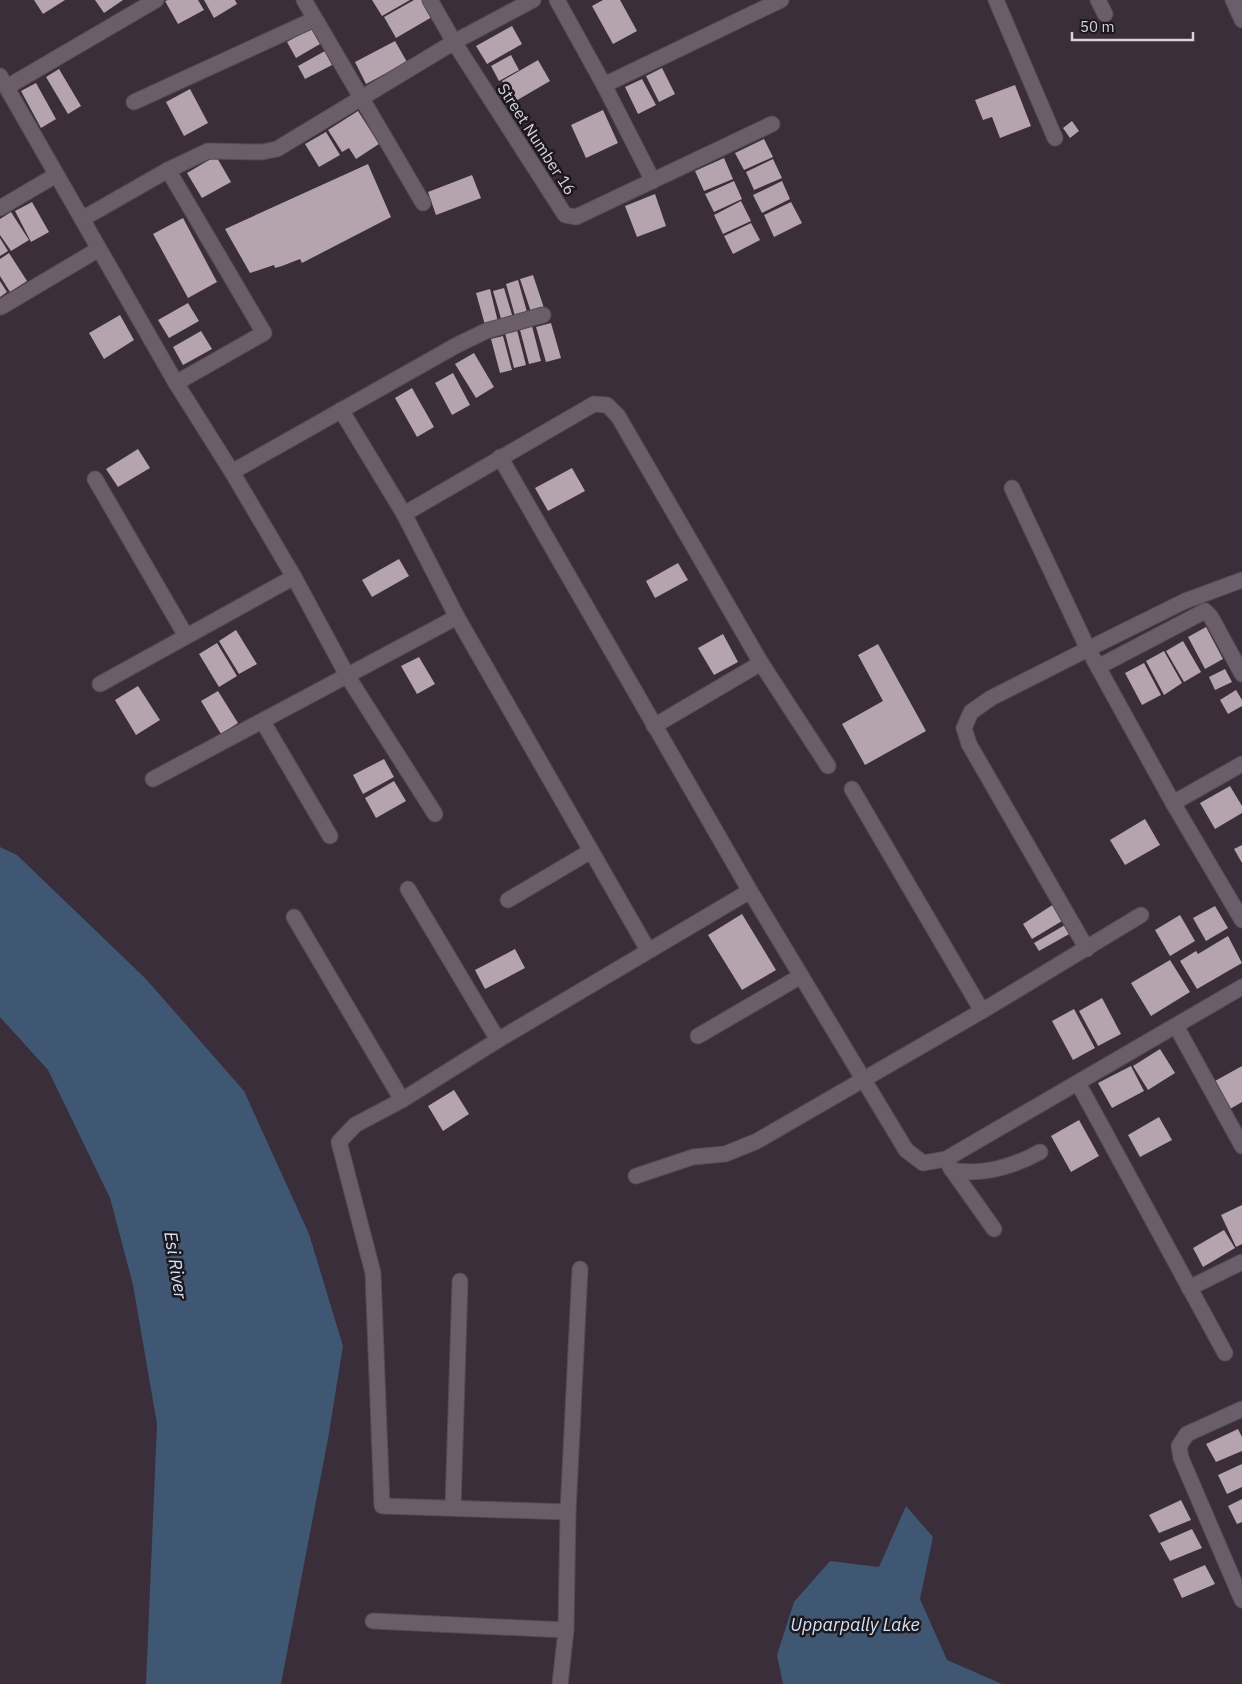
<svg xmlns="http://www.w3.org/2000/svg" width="1242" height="1684" font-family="'IBM Plex Sans',sans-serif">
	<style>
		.water { fill: #3f5772 }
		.building { fill: #b5a3ad }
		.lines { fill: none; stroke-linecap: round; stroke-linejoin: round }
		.minor-casing { stroke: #544b55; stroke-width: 17 }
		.minor { stroke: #6a5e6b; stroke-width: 15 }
		.labels { text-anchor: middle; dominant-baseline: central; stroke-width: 5; stroke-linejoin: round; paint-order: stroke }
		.street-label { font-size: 16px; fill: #dad3db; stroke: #1d181e }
		.water-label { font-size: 18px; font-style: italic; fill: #d2e3f7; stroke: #1d181e }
	</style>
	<rect width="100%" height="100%" fill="#392e3a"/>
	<g class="water">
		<path d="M 0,847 L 17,855 L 146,979 L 244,1091 L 309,1234 L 343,1346 L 328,1439 L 281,1684 L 146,1684 L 157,1424 L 133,1285 L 110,1198 L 48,1070 L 0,1017 Z"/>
		<path d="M 906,1506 L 933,1537 L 920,1599 L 947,1660 L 1002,1684 L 783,1684 L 777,1655 L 794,1602 L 830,1561 L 879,1567 Z"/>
	</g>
	<g class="building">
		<path d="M 34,0 L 65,0 L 43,14 Z"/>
		<path d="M 95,0 L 123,0 L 104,13 Z"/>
		<path d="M 168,0 L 198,0 L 204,10 L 178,24 L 165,1 Z"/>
		<path d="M 204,0 L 235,0 L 237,4 L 214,18 Z"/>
		<path d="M 372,0 L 410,0 L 382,16 Z"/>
		<path d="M 414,0 L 422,0 L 432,17 L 396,38 L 384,17 Z"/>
		<path d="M 603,0 L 620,0 L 637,31 L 613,44 L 592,6 Z"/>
		<path d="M 512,26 L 522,44 L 487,64 L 476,46 Z"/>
		<path d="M 311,28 L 320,44 L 296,58 L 287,42 Z"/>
		<path d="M 395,41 L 407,62 L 366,84 L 355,62 Z"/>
		<path d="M 325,51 L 332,65 L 305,79 L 298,66 Z"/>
		<path d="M 511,55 L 519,70 L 499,81 L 491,66 Z"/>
		<path d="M 538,60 L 550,81 L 514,102 L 502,81 Z"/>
		<path d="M 662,68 L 675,94 L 659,102 L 646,76 Z"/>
		<path d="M 59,69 L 81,106 L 68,114 L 46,77 Z"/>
		<path d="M 642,79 L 656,105 L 638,114 L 625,87 Z"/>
		<path d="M 36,83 L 56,119 L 41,128 L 21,91 Z"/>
		<path d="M 1015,85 L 1031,126 L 1000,138 L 992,117 L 983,120 L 975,100 Z"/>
		<path d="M 190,89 L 208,123 L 184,136 L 166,102 Z"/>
		<path d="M 603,110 L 618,143 L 586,158 L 571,125 Z"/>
		<path d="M 358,111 L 379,144 L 356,159 L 349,148 L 342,152 L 328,130 Z"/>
		<path d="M 1072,121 L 1079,131 L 1070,138 L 1063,128 Z"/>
		<path d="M 326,132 L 340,155 L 319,167 L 305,144 Z"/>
		<path d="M 764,139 L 773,157 L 744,170 L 735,153 Z"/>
		<path d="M 216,156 L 231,182 L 202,198 L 187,173 Z"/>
		<path d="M 724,158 L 733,179 L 704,191 L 695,171 Z"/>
		<path d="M 773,159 L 782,178 L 754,190 L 746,172 Z"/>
		<path d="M 368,164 L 391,217 L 302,263 L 300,259 L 282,266 L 275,268 L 274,265 L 250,273 L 225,229 Z"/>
		<path d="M 472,175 L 481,198 L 436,215 L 428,192 Z"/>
		<path d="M 734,181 L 742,199 L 714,212 L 705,194 Z"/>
		<path d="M 782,181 L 790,199 L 762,213 L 753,195 Z"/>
		<path d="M 655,194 L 666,226 L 637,237 L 625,206 Z"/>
		<path d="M 741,201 L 751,221 L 723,234 L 714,215 Z"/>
		<path d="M 32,202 L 49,232 L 31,242 L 15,211 Z"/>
		<path d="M 791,202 L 802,223 L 774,237 L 764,215 Z"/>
		<path d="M 11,212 L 29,240 L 11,251 L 0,235 L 0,219 Z"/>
		<path d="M 183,218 L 217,282 L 188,298 L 153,234 Z"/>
		<path d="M 751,223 L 760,240 L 733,254 L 724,236 Z"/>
		<path d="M 0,238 L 8,251 L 0,256 Z"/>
		<path d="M 9,253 L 27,281 L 10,292 L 0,276 L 0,259 Z"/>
		<path d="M 533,275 L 544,308 L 531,312 L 520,279 Z"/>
		<path d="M 518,280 L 527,312 L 515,316 L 506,284 Z"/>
		<path d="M 0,281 L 7,292 L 0,297 Z"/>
		<path d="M 504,288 L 513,318 L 502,322 L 493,291 Z"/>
		<path d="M 490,289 L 498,322 L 485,325 L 476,293 Z"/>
		<path d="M 188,303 L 199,321 L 169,338 L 158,320 Z"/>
		<path d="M 120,315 L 134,340 L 104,359 L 89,333 Z"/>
		<path d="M 551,323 L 561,358 L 546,362 L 536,327 Z"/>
		<path d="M 532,326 L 541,361 L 529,364 L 520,330 Z"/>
		<path d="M 517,330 L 526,365 L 514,368 L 505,333 Z"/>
		<path d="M 201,331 L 212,349 L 183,365 L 173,347 Z"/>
		<path d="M 503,336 L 512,370 L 500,373 L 491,339 Z"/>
		<path d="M 474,353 L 494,387 L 476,398 L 455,364 Z"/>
		<path d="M 453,373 L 470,405 L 452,415 L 435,383 Z"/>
		<path d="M 412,388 L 434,427 L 417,437 L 395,398 Z"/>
		<path d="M 138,449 L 150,468 L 118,487 L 106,469 Z"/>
		<path d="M 572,468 L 585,491 L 548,511 L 535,488 Z"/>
		<path d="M 399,559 L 409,576 L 372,597 L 362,580 Z"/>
		<path d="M 678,563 L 688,580 L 655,598 L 646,581 Z"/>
		<path d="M 1206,627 L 1223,659 L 1205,669 L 1188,637 Z"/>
		<path d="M 236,630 L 257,664 L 239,674 L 219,641 Z"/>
		<path d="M 723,634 L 738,662 L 714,675 L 698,648 Z"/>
		<path d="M 1183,641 L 1201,672 L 1184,682 L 1166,651 Z"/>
		<path d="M 217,643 L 237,676 L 219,687 L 199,654 Z"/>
		<path d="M 878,644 L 926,731 L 865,765 L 842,724 L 883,701 L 858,655 Z"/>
		<path d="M 1164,651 L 1182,683 L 1164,695 L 1146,661 Z"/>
		<path d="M 419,657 L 435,684 L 417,694 L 401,666 Z"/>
		<path d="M 1144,663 L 1161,695 L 1142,705 L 1125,673 Z"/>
		<path d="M 1225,669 L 1232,682 L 1215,690 L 1209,677 Z"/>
		<path d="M 138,686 L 160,720 L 136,735 L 115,700 Z"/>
		<path d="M 1236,690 L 1242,700 L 1242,706 L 1228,714 L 1220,700 Z"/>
		<path d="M 218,691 L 238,723 L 221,734 L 201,701 Z"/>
		<path d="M 384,759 L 394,777 L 363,794 L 353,775 Z"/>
		<path d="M 394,781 L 406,801 L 376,818 L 365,798 Z"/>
		<path d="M 1230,786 L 1242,806 L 1242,813 L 1215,829 L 1200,803 Z"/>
		<path d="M 1145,819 L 1160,845 L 1125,865 L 1110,840 Z"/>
		<path d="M 1242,845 L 1242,863 L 1234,849 Z"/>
		<path d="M 1054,904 L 1062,921 L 1032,939 L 1023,924 Z"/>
		<path d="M 1215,906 L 1228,928 L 1206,941 L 1193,918 Z"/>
		<path d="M 742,914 L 776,970 L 742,990 L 708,935 Z"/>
		<path d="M 1180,915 L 1195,941 L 1170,956 L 1155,930 Z"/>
		<path d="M 1065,925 L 1071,933 L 1039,951 L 1034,943 Z"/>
		<path d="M 1228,936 L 1242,963 L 1197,989 L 1180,961 L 1196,951 L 1198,954 Z"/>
		<path d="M 515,949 L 525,968 L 485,989 L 475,970 Z"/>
		<path d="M 1170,960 L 1190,992 L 1151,1016 L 1131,983 Z"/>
		<path d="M 1102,998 L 1121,1034 L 1098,1046 L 1079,1011 Z"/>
		<path d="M 1074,1009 L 1095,1048 L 1073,1060 L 1052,1021 Z"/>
		<path d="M 1160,1049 L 1175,1073 L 1148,1090 L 1133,1066 Z"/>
		<path d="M 1131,1066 L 1144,1091 L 1112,1108 L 1098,1083 Z"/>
		<path d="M 1242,1066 L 1242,1102 L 1230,1109 L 1215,1081 Z"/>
		<path d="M 454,1090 L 469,1114 L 443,1131 L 428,1106 Z"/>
		<path d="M 1159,1117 L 1172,1140 L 1140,1157 L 1128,1135 Z"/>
		<path d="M 1079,1120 L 1099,1156 L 1071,1172 L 1051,1136 Z"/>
		<path d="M 1242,1205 L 1242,1244 L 1236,1247 L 1221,1215 Z"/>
		<path d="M 1224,1230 L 1235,1248 L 1203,1267 L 1193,1248 Z"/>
		<path d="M 1238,1429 L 1242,1437 L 1242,1451 L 1216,1462 L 1206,1444 Z"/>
		<path d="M 1242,1464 L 1242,1487 L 1227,1494 L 1218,1475 Z"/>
		<path d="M 1242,1499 L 1242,1522 L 1237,1524 L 1228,1506 Z"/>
		<path d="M 1181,1500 L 1191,1520 L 1159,1533 L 1149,1515 Z"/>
		<path d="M 1192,1529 L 1202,1548 L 1170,1561 L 1160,1543 Z"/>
		<path d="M 1205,1565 L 1215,1584 L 1182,1598 L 1173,1579 Z"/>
	</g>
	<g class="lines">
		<defs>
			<g id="minor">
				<path d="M 304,0 L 423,203"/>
				<path d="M 430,0 L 454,42 L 565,215 L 576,217 L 772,124"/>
				<path d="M 557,0 L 604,85 L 653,181"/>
				<path d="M 996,0 L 1055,138"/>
				<path d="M 1098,0 L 1105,14"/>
				<path d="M 1233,0 L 1242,20"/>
				<path d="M 0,76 L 176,383 L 232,472 L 294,577 L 348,677 L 435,814"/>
				<path d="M 604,85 L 781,0"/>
				<path d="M 7,87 L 156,0"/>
				<path d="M 134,102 L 315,19"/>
				<path d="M 168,170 L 264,333 L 176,383"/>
				<path d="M 0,208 L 56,175"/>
				<path d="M 82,219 L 168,170 L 208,151 L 262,152 L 277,149 L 454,42 L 533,0"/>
				<path d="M 1,307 L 99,249"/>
				<path d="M 341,410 L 404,514 L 457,617 L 648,950"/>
				<path d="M 500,457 L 750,891 L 906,1150 L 923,1163 L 946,1159 L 1242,987"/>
				<path d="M 232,472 L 457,345 L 486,331 L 543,315"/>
				<path d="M 95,479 L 186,636"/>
				<path d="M 1012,488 L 1088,649 L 991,698 L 971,712 L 964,728 L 969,744 L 1087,949"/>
				<path d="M 404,514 L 594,404 L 607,405 L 618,416 L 761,663 L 828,766"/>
				<path d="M 1242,580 L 1185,601 L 1088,649 L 1173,803 L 1242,920"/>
				<path d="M 1098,667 L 1205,611 L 1211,617 L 1242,674"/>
				<path d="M 100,684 L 294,577"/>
				<path d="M 263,722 L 330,836"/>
				<path d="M 654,726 L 761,663"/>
				<path d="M 153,779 L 457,617"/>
				<path d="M 852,789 L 982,1011"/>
				<path d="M 1173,803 L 1242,764"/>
				<path d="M 408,889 L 498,1040"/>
				<path d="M 508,900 L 591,851"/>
				<path d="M 294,917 L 402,1100"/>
				<path d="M 1176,1026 L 1242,1146"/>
				<path d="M 698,1036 L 801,976"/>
				<path d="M 1078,1083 L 1225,1353"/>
				<path d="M 950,1167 L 994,1229"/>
				<path d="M 952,1170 C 982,1176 1014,1166 1040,1152"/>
				<path d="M 636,1176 L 693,1157 L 725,1154 L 757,1141 L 982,1011 L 1141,915"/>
				<path d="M 1189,1288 L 1242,1262"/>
				<path d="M 1242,1409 L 1187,1434 L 1179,1446 L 1181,1458 L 1242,1600"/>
				<path d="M 453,1508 L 460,1281"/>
				<path d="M 568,1512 L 382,1506 L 373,1273 L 339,1142 L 355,1125 L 402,1100 L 498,1040 L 750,891"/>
				<path d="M 373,1621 L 566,1630"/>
				<path d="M 560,1684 L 566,1630 L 568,1512 L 580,1269"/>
			</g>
		</defs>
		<use href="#minor" class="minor-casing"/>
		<use href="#minor" class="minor"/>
	</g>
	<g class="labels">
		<g class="street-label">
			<text transform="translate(537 139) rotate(57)">Street Number 16</text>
		</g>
		<g class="water-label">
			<text transform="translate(176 1265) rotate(81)">Esi River</text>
			<text x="855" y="1624">Upparpally Lake</text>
		</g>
	</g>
	<path d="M1072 32v8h121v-8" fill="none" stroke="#dad3db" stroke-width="2.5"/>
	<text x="1080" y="32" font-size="15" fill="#dad3db" stroke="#1d181e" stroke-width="4" paint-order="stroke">50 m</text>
</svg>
